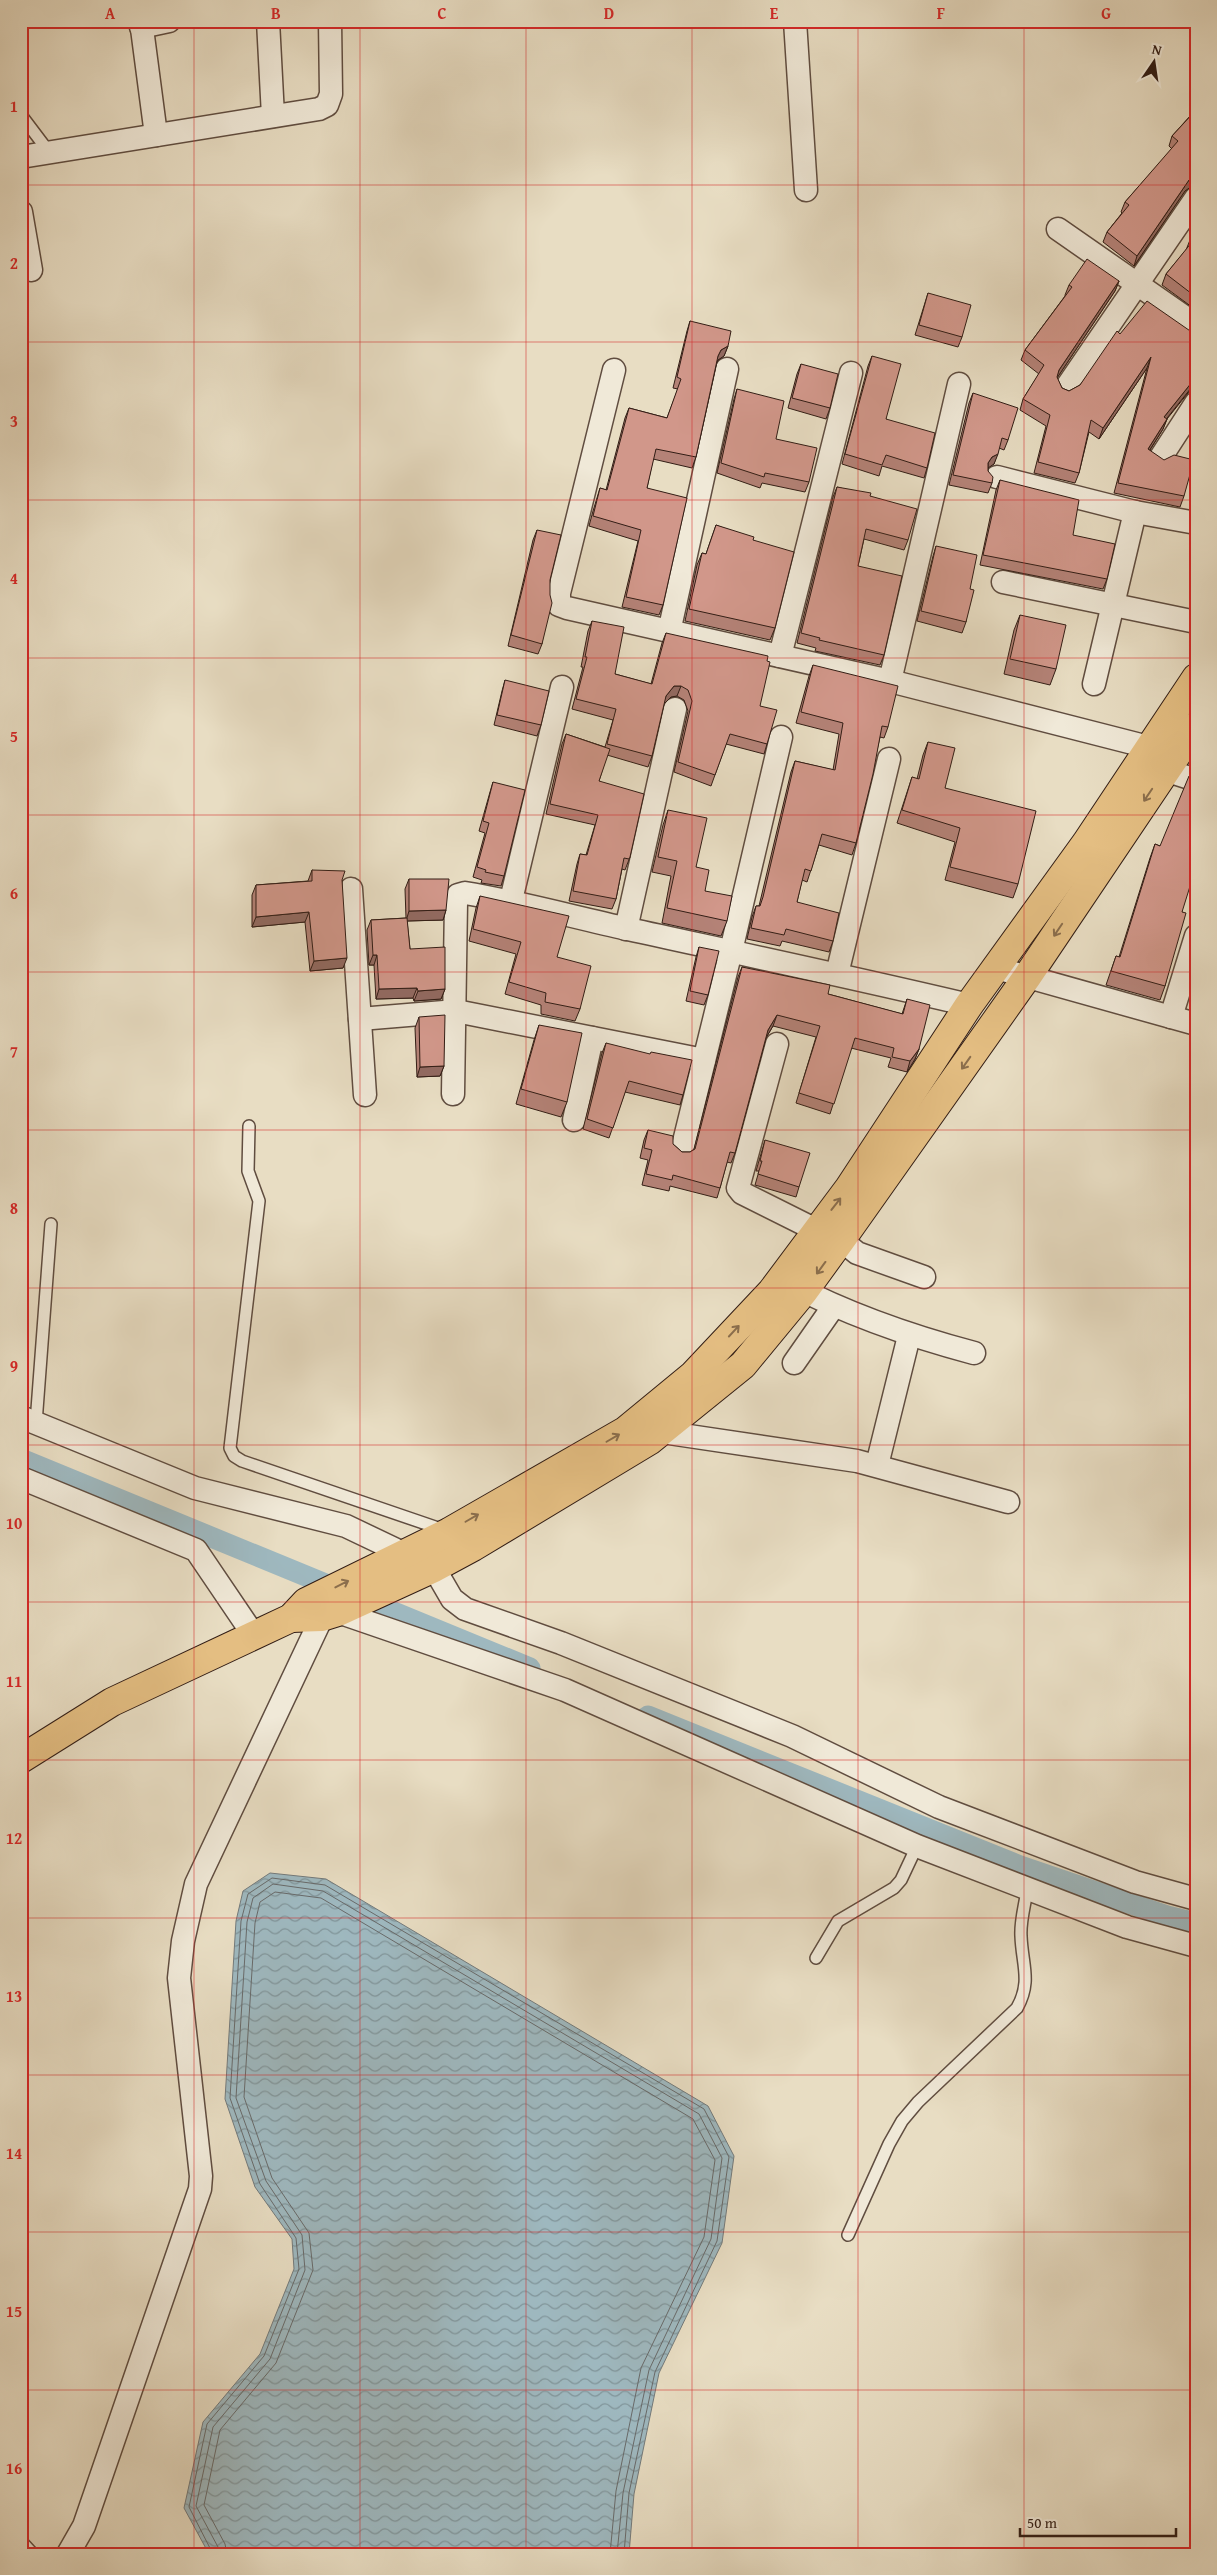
<svg xmlns="http://www.w3.org/2000/svg" width="1217" height="2575" font-family="'Gentium Book Plus',serif">
	<style>
		.water { fill: url(#water-waves); stroke: #737a7b }
		.lines { fill: none; stroke-linecap: round; stroke-linejoin: round }
		.shore { stroke: #686a6a; stroke-width: 1 }
		.canal { stroke: #9eb8bf; stroke-width: 21 }
		.lane-casing { stroke: #604d40; stroke-width: 14 }
		.street-casing { stroke: #604d40; stroke-width: 25 }
		.primary-casing { stroke: #321d15; stroke-width: 30 }
		.lane { stroke: #f0e9d8; stroke-width: 11 }
		.street { stroke: #f0e9d8; stroke-width: 22 }
		.primary { stroke: #e4be82; stroke-width: 28 }
		.wall { fill: #b48277; stroke: #321d15 }
		.shaded-wall { fill: #926a61; stroke: #321d15 }
		.building { fill: #d1978a; stroke: #321d15 }
		.oneway { stroke: #8b6e4c }
		.grid { fill: none; stroke: #d62828; stroke-width: 1; stroke-opacity: 0.55 }
		.neatline { fill: none; stroke: #d62828; stroke-width: 2 }
		.grid-label { font-size: 16px; text-anchor: middle; font-weight: bold; fill: #d62828 }
	</style>
	<defs>
		<pattern id="water-waves" width="16" height="10" patternUnits="userSpaceOnUse" patternTransform="scale(1.25)"><rect width="16" height="10" fill="#9eb8bf"/><path d="M0 5q4-4 8 0t8 0" fill="none" stroke="#81959a"/></pattern>
	</defs>
	<rect width="100%" height="100%" fill="#e8ddc3"/>
	<filter id="stains"><feTurbulence type="fractalNoise" baseFrequency=".004" numOctaves="4"/><feColorMatrix values="0 0 0 0 .2 0 0 0 0 .09 0 0 0 0 .02 0 0 0 .5 -.17"/></filter>
	<radialGradient id="worn" r=".72"><stop offset=".6" stop-color="#630" stop-opacity="0"/><stop offset="1" stop-color="#630" stop-opacity=".3"/></radialGradient>
	<path class="water" d="M 270,1873 L 326,1879 L 708,2106 L 734,2156 L 722,2243 L 659,2373 L 634,2494 L 629,2554 L 209,2554 L 184,2508 L 203,2422 L 260,2354 L 294,2269 L 292,2239 L 255,2187 L 225,2099 L 236,1921 L 243,1891 Z"/>
	<g class="lines">
		<g class="shore">
			<path d="M 213,2554 L 189,2507 L 207,2424 L 264,2356 L 299,2269 L 296,2238 L 260,2184 L 230,2098 L 241,1921 L 248,1894 L 272,1878 L 325,1885 L 704,2109 L 729,2157 L 717,2241 L 655,2372 L 629,2493 L 624,2554"/>
			<path d="M 219,2554 L 218,2547 L 196,2506 L 213,2427 L 270,2359 L 305,2270 L 302,2235 L 266,2181 L 236,2098 L 247,1922 L 253,1898 L 273,1884 L 323,1891 L 699,2114 L 722,2158 L 711,2239 L 649,2370 L 623,2493 L 617,2554"/>
			<path d="M 227,2554 L 225,2544 L 204,2505 L 220,2430 L 276,2363 L 313,2270 L 309,2233 L 272,2178 L 244,2097 L 255,1923 L 260,1902 L 275,1892 L 321,1898 L 693,2119 L 715,2160 L 704,2237 L 641,2368 L 616,2491 L 610,2554"/>
		</g>
		<g class="canal">
			<path d="M 21,1459 L 530,1668"/>
			<path d="M 648,1716 L 1020,1866 L 1167,1916 L 1196,1923"/>
		</g>
		<defs>
			<g id="lane">
				<path d="M 21,115 L 49,152"/>
				<path d="M 249,1126 L 248,1171 L 259,1201 L 230,1448 L 234,1456 L 242,1461 L 444,1530"/>
				<path d="M 36,1423 L 51,1224"/>
				<path d="M 816,1958 L 838,1921 L 894,1888 L 901,1880 L 917,1846"/>
				<path d="M 848,2235 L 889,2144 L 902,2121 L 918,2102 L 1017,2008 C 1032,1981 1022,1965 1021,1936 C 1020,1921 1025,1905 1027,1890"/>
				<path d="M 21,2541 L 33,2554"/>
			</g>
			<g id="street">
				<path d="M 141,21 L 156,135"/>
				<path d="M 268,21 L 273,116"/>
				<path d="M 795,21 L 806,190"/>
				<path d="M 141,27 L 169,21"/>
				<path d="M 21,157 L 319,109 L 327,105 L 331,94 L 330,21"/>
				<path d="M 21,212 L 31,270"/>
				<path d="M 1058,229 L 1196,325"/>
				<path d="M 614,370 L 559,593 L 559,605 L 567,608 L 890,681 L 1164,751"/>
				<path d="M 1066,388 L 1196,198"/>
				<path d="M 1161,457 L 1196,403"/>
				<path d="M 997,477 L 1135,512 L 1196,523"/>
				<path d="M 1003,582 L 1196,622"/>
				<path d="M 669,632 L 727,369"/>
				<path d="M 780,656 L 851,373"/>
				<path d="M 890,681 L 959,384"/>
				<path d="M 1094,684 L 1135,512"/>
				<path d="M 1165,770 L 1196,780"/>
				<path d="M 351,889 L 365,1095"/>
				<path d="M 511,900 L 562,687"/>
				<path d="M 626,929 L 675,709"/>
				<path d="M 996,968 L 1196,1024"/>
				<path d="M 837,974 L 889,759"/>
				<path d="M 1171,1017 L 1196,936"/>
				<path d="M 360,1019 L 456,1011 L 704,1060"/>
				<path d="M 777,1044 L 738,1188 L 742,1193 L 816,1230"/>
				<path d="M 453,1094 L 456,902 L 458,895 L 465,893 C 520,902 573,917 628,929 C 742,954 855,978 969,1005"/>
				<path d="M 574,1120 L 592,1038"/>
				<path d="M 682,1150 L 731,951 L 781,737"/>
				<path d="M 841,1240 L 857,1253 L 924,1277"/>
				<path d="M 790,1284 C 849,1315 910,1336 974,1353"/>
				<path d="M 794,1363 L 833,1307"/>
				<path d="M 21,1417 L 195,1488 L 346,1526 L 434,1568 L 452,1599 L 465,1609 L 561,1643 L 792,1736 L 939,1807 L 1135,1882 L 1196,1899"/>
				<path d="M 662,1432 L 857,1461 L 1008,1502"/>
				<path d="M 877,1465 L 909,1336"/>
				<path d="M 21,1478 L 196,1550 L 255,1637"/>
				<path d="M 338,1612 L 565,1690 L 917,1846 L 1127,1927 L 1196,1946"/>
				<path d="M 68,2554 L 84,2526 L 200,2189 L 201,2176 L 179,1978 L 183,1941 L 196,1884 L 322,1617"/>
			</g>
			<g id="primary">
				<path d="M 291,1618 L 322,1617 L 338,1612 L 434,1568 L 473,1547 L 649,1441 L 743,1365 L 804,1291 L 841,1240 L 1027,977 L 1196,726"/>
				<path d="M 21,1759 L 112,1702 L 291,1618 L 306,1602 L 449,1532 L 625,1431 L 693,1375 L 772,1291 L 849,1188 L 969,1005 L 1086,843 L 1196,678"/>
			</g>
		</defs>
		<use href="#lane" class="lane-casing"/>
		<use href="#street" class="street-casing"/>
		<use href="#primary" class="primary-casing"/>
		<use href="#lane" class="lane"/>
		<use href="#street" class="street"/>
		<use href="#primary" class="primary"/>
	</g>
	<g class="wall">
		<path d="M 1196,103 L 1196,183 L 1185,191 L 1134,266 L 1103,242 L 1107,232 L 1122,213 L 1121,212 L 1125,202 L 1172,149 L 1169,146 L 1172,136 L 1190,116 L 1194,106 Z"/>
		<path d="M 1196,233 L 1196,310 L 1162,285 L 1166,274 L 1186,250 L 1190,240 Z"/>
		<path d="M 1119,281 L 1115,291 L 1057,378 L 1062,388 L 1069,391 L 1080,385 L 1120,334 L 1196,383 L 1167,419 L 1163,429 L 1150,450 L 1184,496 L 1180,507 L 1114,493 L 1147,368 L 1099,439 L 1089,432 L 1079,473 L 1075,483 L 1034,473 L 1046,426 L 1020,410 L 1023,399 L 1039,374 L 1021,360 L 1025,350 L 1065,296 L 1065,295 L 1069,285 Z"/>
		<path d="M 928,293 L 962,337 L 958,347 L 915,335 Z"/>
		<path d="M 690,321 L 728,346 L 724,356 L 718,360 L 717,362 L 696,457 L 692,468 L 653,459 L 647,488 L 663,605 L 659,615 L 622,607 L 638,541 L 589,526 L 593,511 L 600,488 L 606,490 L 625,418 L 629,408 L 667,418 L 678,389 L 673,388 L 687,331 Z"/>
		<path d="M 872,356 L 886,419 L 927,468 L 924,478 L 882,466 L 879,476 L 842,464 L 868,366 Z"/>
		<path d="M 801,364 L 830,408 L 826,419 L 788,408 L 797,374 Z"/>
		<path d="M 737,389 L 809,482 L 805,492 L 762,483 L 760,488 L 717,473 L 734,399 Z"/>
		<path d="M 973,393 L 1008,440 L 1004,450 L 999,448 L 994,464 L 988,467 L 988,471 L 992,483 L 988,493 L 949,485 L 969,403 Z"/>
		<path d="M 1000,480 L 1073,535 L 1107,579 L 1103,589 L 980,565 L 996,490 Z"/>
		<path d="M 837,487 L 870,496 L 908,540 L 904,550 L 864,539 L 858,566 L 884,655 L 880,665 L 815,651 L 816,648 L 797,643 L 833,497 Z"/>
		<path d="M 716,525 L 753,540 L 775,628 L 770,640 L 685,621 L 697,565 L 702,553 L 706,554 Z"/>
		<path d="M 537,530 L 550,580 L 542,644 L 538,654 L 508,646 L 533,540 Z"/>
		<path d="M 936,546 L 970,589 L 966,622 L 962,633 L 917,621 L 933,556 Z"/>
		<path d="M 1020,615 L 1056,669 L 1050,685 L 1004,674 L 1014,630 Z"/>
		<path d="M 592,621 L 615,674 L 651,684 L 662,643 L 666,633 L 760,706 L 767,744 L 764,754 L 726,744 L 711,786 L 674,772 L 688,711 L 684,700 L 677,696 L 671,697 L 664,704 L 652,756 L 648,767 L 607,755 L 599,781 L 630,857 L 625,870 L 622,869 L 616,899 L 612,909 L 569,901 L 577,864 L 580,854 L 586,855 L 595,825 L 546,814 L 562,744 L 566,734 L 605,747 L 613,720 L 572,709 L 583,667 L 581,667 L 588,631 Z"/>
		<path d="M 813,665 L 888,727 L 884,738 L 880,737 L 856,843 L 852,855 L 819,845 L 807,882 L 802,880 L 797,902 L 833,941 L 829,952 L 782,941 L 780,946 L 747,939 L 752,917 L 756,906 L 759,906 L 791,772 L 795,761 L 833,770 L 839,734 L 796,723 L 809,676 Z"/>
		<path d="M 505,680 L 541,725 L 537,736 L 494,725 L 502,691 Z"/>
		<path d="M 928,742 L 945,788 L 1018,884 L 1013,898 L 945,880 L 955,842 L 897,823 L 912,777 L 917,779 L 923,755 Z"/>
		<path d="M 493,782 L 504,876 L 501,886 L 481,883 L 482,880 L 473,877 L 485,833 L 479,831 L 490,792 Z"/>
		<path d="M 668,810 L 696,867 L 705,891 L 727,921 L 721,936 L 662,923 L 671,876 L 652,872 L 663,825 Z"/>
		<path d="M 1155,844 L 1160,846 L 1182,912 L 1165,986 L 1160,1000 L 1106,985 L 1116,956 L 1119,957 L 1150,858 Z"/>
		<path d="M 312,870 L 342,880 L 343,968 L 310,971 L 305,922 L 252,927 L 252,895 L 256,885 L 308,881 Z"/>
		<path d="M 409,879 L 446,910 L 443,920 L 407,921 L 410,949 L 445,989 L 441,999 L 414,1001 L 413,998 L 376,999 L 374,965 L 369,965 L 367,930 L 371,920 L 406,918 L 405,889 Z"/>
		<path d="M 480,896 L 557,957 L 580,1009 L 575,1021 L 541,1014 L 541,1005 L 505,994 L 516,954 L 469,941 L 476,908 Z"/>
		<path d="M 699,947 L 708,995 L 704,1005 L 686,1001 L 696,957 Z"/>
		<path d="M 742,967 L 828,994 L 902,1014 L 907,999 L 919,1049 L 915,1059 L 907,1072 L 888,1067 L 891,1058 L 851,1048 L 830,1114 L 796,1103 L 816,1037 L 773,1026 L 766,1038 L 735,1153 L 731,1163 L 727,1162 L 720,1188 L 717,1198 L 670,1186 L 669,1191 L 642,1185 L 648,1160 L 640,1158 L 644,1140 L 648,1130 L 673,1144 L 682,1152 L 690,1152 L 694,1149 L 738,977 Z"/>
		<path d="M 419,1017 L 444,1066 L 440,1076 L 417,1077 L 415,1028 Z"/>
		<path d="M 539,1025 L 567,1102 L 561,1117 L 516,1104 L 534,1040 Z"/>
		<path d="M 606,1043 L 683,1095 L 680,1105 L 625,1092 L 609,1138 L 583,1129 L 602,1053 Z"/>
		<path d="M 765,1140 L 799,1187 L 796,1197 L 755,1185 L 759,1171 L 756,1171 Z"/>
	</g>
	<g class="shaded-wall">
		<path d="M 1196,175 L 1196,183 L 1185,191 L 1134,266 L 1137,256 L 1189,180 Z"/>
		<path d="M 1119,281 L 1115,291 L 1055,381 L 1059,370 Z"/>
		<path d="M 728,346 L 724,356 L 718,360 L 714,366 L 718,356 L 721,350 Z"/>
		<path d="M 1151,357 L 1147,368 L 1099,439 L 1103,428 Z"/>
		<path d="M 1196,377 L 1195,383 L 1160,427 L 1164,417 Z"/>
		<path d="M 1167,419 L 1163,429 L 1144,459 L 1148,449 Z"/>
		<path d="M 998,454 L 994,464 L 988,468 L 988,463 L 992,457 Z"/>
		<path d="M 674,686 L 681,686 L 677,696 L 671,697 L 662,706 L 666,696 Z"/>
		<path d="M 446,910 L 443,920 L 406,921 L 409,911 Z"/>
		<path d="M 309,912 L 305,922 L 252,927 L 256,917 Z"/>
		<path d="M 373,955 L 377,955 L 374,965 L 369,965 Z"/>
		<path d="M 347,958 L 343,968 L 310,971 L 314,961 Z"/>
		<path d="M 417,988 L 413,998 L 376,999 L 379,989 Z"/>
		<path d="M 445,989 L 441,999 L 414,1001 L 418,991 Z"/>
		<path d="M 777,1015 L 773,1026 L 764,1041 L 768,1030 Z"/>
		<path d="M 919,1049 L 915,1059 L 907,1072 L 910,1061 Z"/>
		<path d="M 444,1066 L 440,1076 L 417,1077 L 420,1067 Z"/>
	</g>
	<g class="building">
		<path d="M 1196,110 L 1196,175 L 1189,180 L 1137,256 L 1107,232 L 1129,205 L 1125,202 L 1178,141 L 1172,136 Z"/>
		<path d="M 1196,233 L 1196,297 L 1166,274 L 1192,242 L 1190,240 Z"/>
		<path d="M 1087,259 L 1119,281 L 1059,370 L 1057,377 L 1062,388 L 1069,391 L 1080,385 L 1117,331 L 1120,334 L 1147,301 L 1196,335 L 1196,377 L 1164,417 L 1167,419 L 1148,449 L 1164,460 L 1174,455 L 1194,460 L 1184,496 L 1118,483 L 1151,357 L 1103,428 L 1091,420 L 1079,473 L 1038,462 L 1050,415 L 1023,399 L 1044,365 L 1025,350 L 1072,287 L 1069,285 Z"/>
		<path d="M 928,293 L 971,305 L 962,337 L 919,325 Z"/>
		<path d="M 690,321 L 731,331 L 728,346 L 721,350 L 718,356 L 696,457 L 656,449 L 647,488 L 687,498 L 663,605 L 626,597 L 641,530 L 593,516 L 600,488 L 607,490 L 629,408 L 667,418 L 681,379 L 677,377 Z"/>
		<path d="M 872,356 L 901,364 L 886,419 L 935,433 L 927,468 L 886,455 L 882,465 L 845,454 Z"/>
		<path d="M 801,364 L 838,374 L 830,408 L 792,398 Z"/>
		<path d="M 737,389 L 784,401 L 776,439 L 817,448 L 809,482 L 765,473 L 764,477 L 721,463 Z"/>
		<path d="M 973,393 L 1018,408 L 1008,440 L 1002,438 L 998,454 L 992,457 L 988,463 L 988,471 L 993,477 L 992,483 L 953,475 Z"/>
		<path d="M 1000,480 L 1079,500 L 1073,535 L 1115,544 L 1107,579 L 983,555 Z"/>
		<path d="M 837,487 L 871,493 L 870,496 L 917,509 L 908,540 L 866,529 L 858,566 L 902,576 L 884,655 L 819,640 L 820,638 L 801,633 Z"/>
		<path d="M 716,525 L 754,537 L 753,540 L 794,552 L 775,628 L 689,609 L 702,553 L 706,554 Z"/>
		<path d="M 537,530 L 561,535 L 550,580 L 550,595 L 552,603 L 542,644 L 511,635 Z"/>
		<path d="M 936,546 L 977,555 L 970,589 L 974,590 L 966,622 L 921,611 Z"/>
		<path d="M 1020,615 L 1066,625 L 1056,669 L 1010,659 Z"/>
		<path d="M 592,621 L 624,627 L 615,674 L 652,684 L 666,633 L 768,656 L 767,661 L 770,662 L 760,706 L 777,710 L 767,744 L 730,734 L 715,775 L 678,762 L 692,701 L 688,690 L 681,686 L 674,686 L 666,696 L 652,756 L 607,744 L 616,709 L 576,699 L 587,657 L 585,657 Z"/>
		<path d="M 813,665 L 898,686 L 888,727 L 882,726 L 873,774 L 856,843 L 822,834 L 811,871 L 805,869 L 797,902 L 839,913 L 833,941 L 786,929 L 784,935 L 751,928 L 756,906 L 760,906 L 763,897 L 795,761 L 835,770 L 843,723 L 801,712 Z"/>
		<path d="M 505,680 L 549,691 L 541,725 L 497,715 Z"/>
		<path d="M 566,734 L 610,749 L 599,781 L 644,794 L 630,857 L 629,859 L 624,858 L 616,899 L 573,891 L 580,854 L 587,855 L 598,815 L 550,804 Z"/>
		<path d="M 928,742 L 955,748 L 945,788 L 1036,811 L 1018,884 L 950,867 L 960,828 L 902,810 L 912,777 L 919,779 Z"/>
		<path d="M 1189,776 L 1196,777 L 1196,867 L 1182,912 L 1186,913 L 1165,986 L 1111,971 L 1116,956 L 1120,957 L 1155,844 L 1160,846 Z"/>
		<path d="M 493,782 L 525,790 L 504,876 L 485,872 L 486,870 L 477,867 L 489,823 L 483,821 Z"/>
		<path d="M 668,810 L 707,818 L 696,867 L 709,870 L 705,891 L 732,896 L 727,921 L 667,908 L 677,861 L 658,857 Z"/>
		<path d="M 312,870 L 345,871 L 342,880 L 347,958 L 314,961 L 309,912 L 256,917 L 256,885 L 312,881 Z"/>
		<path d="M 409,879 L 449,879 L 446,910 L 409,911 Z"/>
		<path d="M 480,896 L 569,916 L 557,957 L 591,966 L 580,1009 L 545,1002 L 546,993 L 509,982 L 521,942 L 473,929 Z"/>
		<path d="M 407,918 L 410,949 L 445,947 L 445,989 L 418,991 L 417,988 L 379,989 L 377,955 L 373,955 L 371,920 Z"/>
		<path d="M 699,947 L 719,951 L 708,995 L 690,991 Z"/>
		<path d="M 742,967 L 830,985 L 828,994 L 903,1014 L 907,999 L 930,1005 L 919,1049 L 910,1061 L 892,1057 L 894,1048 L 855,1038 L 834,1104 L 799,1093 L 820,1026 L 777,1015 L 768,1030 L 735,1153 L 730,1152 L 720,1188 L 673,1175 L 672,1180 L 646,1174 L 652,1150 L 644,1148 L 648,1130 L 673,1136 L 673,1144 L 682,1152 L 690,1152 L 695,1149 Z"/>
		<path d="M 445,1015 L 444,1066 L 420,1067 L 419,1017 Z"/>
		<path d="M 539,1025 L 582,1033 L 567,1102 L 521,1089 Z"/>
		<path d="M 606,1043 L 650,1054 L 651,1052 L 692,1060 L 683,1095 L 629,1081 L 613,1128 L 587,1119 Z"/>
		<path d="M 765,1140 L 810,1153 L 799,1187 L 758,1174 L 762,1161 L 760,1161 Z"/>
	</g>
	<defs><path id="oneway-shaft" d="M-6 0H5M1.5-3L5.5 0L1.5 3" fill="none" stroke-width="1.6" stroke-linecap="round" stroke-linejoin="round" transform="scale(1.25)"/></defs>
	<g class="oneway">
		<use href="#oneway-shaft" transform="translate(1148 795) rotate(124)"/>
		<use href="#oneway-shaft" transform="translate(1058 930) rotate(124)"/>
		<use href="#oneway-shaft" transform="translate(966 1063) rotate(125)"/>
		<use href="#oneway-shaft" transform="translate(836 1204) rotate(-52)"/>
		<use href="#oneway-shaft" transform="translate(821 1268) rotate(126)"/>
		<use href="#oneway-shaft" transform="translate(734 1331) rotate(-47)"/>
		<use href="#oneway-shaft" transform="translate(613 1438) rotate(-30)"/>
		<use href="#oneway-shaft" transform="translate(472 1518) rotate(-30)"/>
		<use href="#oneway-shaft" transform="translate(342 1584) rotate(-27)"/>
	</g>
	<path class="grid" d="M 194,21 L 194,2554M 360,21 L 360,2554M 526,21 L 526,2554M 692,21 L 692,2554M 858,21 L 858,2554M 1024,21 L 1024,2554M 21,185 L 1196,185M 21,342 L 1196,342M 21,500 L 1196,500M 21,658 L 1196,658M 21,815 L 1196,815M 21,972 L 1196,972M 21,1130 L 1196,1130M 21,1288 L 1196,1288M 21,1445 L 1196,1445M 21,1602 L 1196,1602M 21,1760 L 1196,1760M 21,1918 L 1196,1918M 21,2075 L 1196,2075M 21,2232 L 1196,2232M 21,2390 L 1196,2390"/>
	<rect width="1217" height="2575" fill="none" stroke="#e8ddc3" stroke-width="55"/>
	<g transform="translate(1154 62) rotate(13)" stroke="#f0e9d8" stroke-width="4" paint-order="stroke">
	<path d="M0-4L9 19L0 12L-9 19Z" fill="#321d15"/>
	<text y="-8" font-size="14" font-weight="bold" text-anchor="middle" fill="#321d15">N</text>
	</g>
	<path d="M1020 2528v8h156v-8" fill="none" stroke="#321d15" stroke-width="2.5"/>
	<text x="1027" y="2528" font-size="15" fill="#321d15" stroke="#f0e9d8" stroke-width="4" paint-order="stroke">50 m</text>
	<rect x="28" y="28" width="1162" height="2520" class="neatline"/>
	<g class="grid-label">
		<text x="110" y="19">A</text>
		<text x="276" y="19">B</text>
		<text x="442" y="19">C</text>
		<text x="609" y="19">D</text>
		<text x="774" y="19">E</text>
		<text x="941" y="19">F</text>
		<text x="1106" y="19">G</text>
		<text x="14" y="112">1</text>
		<text x="14" y="269">2</text>
		<text x="14" y="427">3</text>
		<text x="14" y="584">4</text>
		<text x="14" y="742">5</text>
		<text x="14" y="899">6</text>
		<text x="14" y="1057">7</text>
		<text x="14" y="1214">8</text>
		<text x="14" y="1372">9</text>
		<text x="14" y="1529">10</text>
		<text x="14" y="1687">11</text>
		<text x="14" y="1844">12</text>
		<text x="14" y="2002">13</text>
		<text x="14" y="2159">14</text>
		<text x="14" y="2317">15</text>
		<text x="14" y="2474">16</text>
	</g>
	<rect width="100%" height="100%" filter="url(#stains)"/>
	<rect width="100%" height="100%" fill="url(#worn)"/>
</svg>
